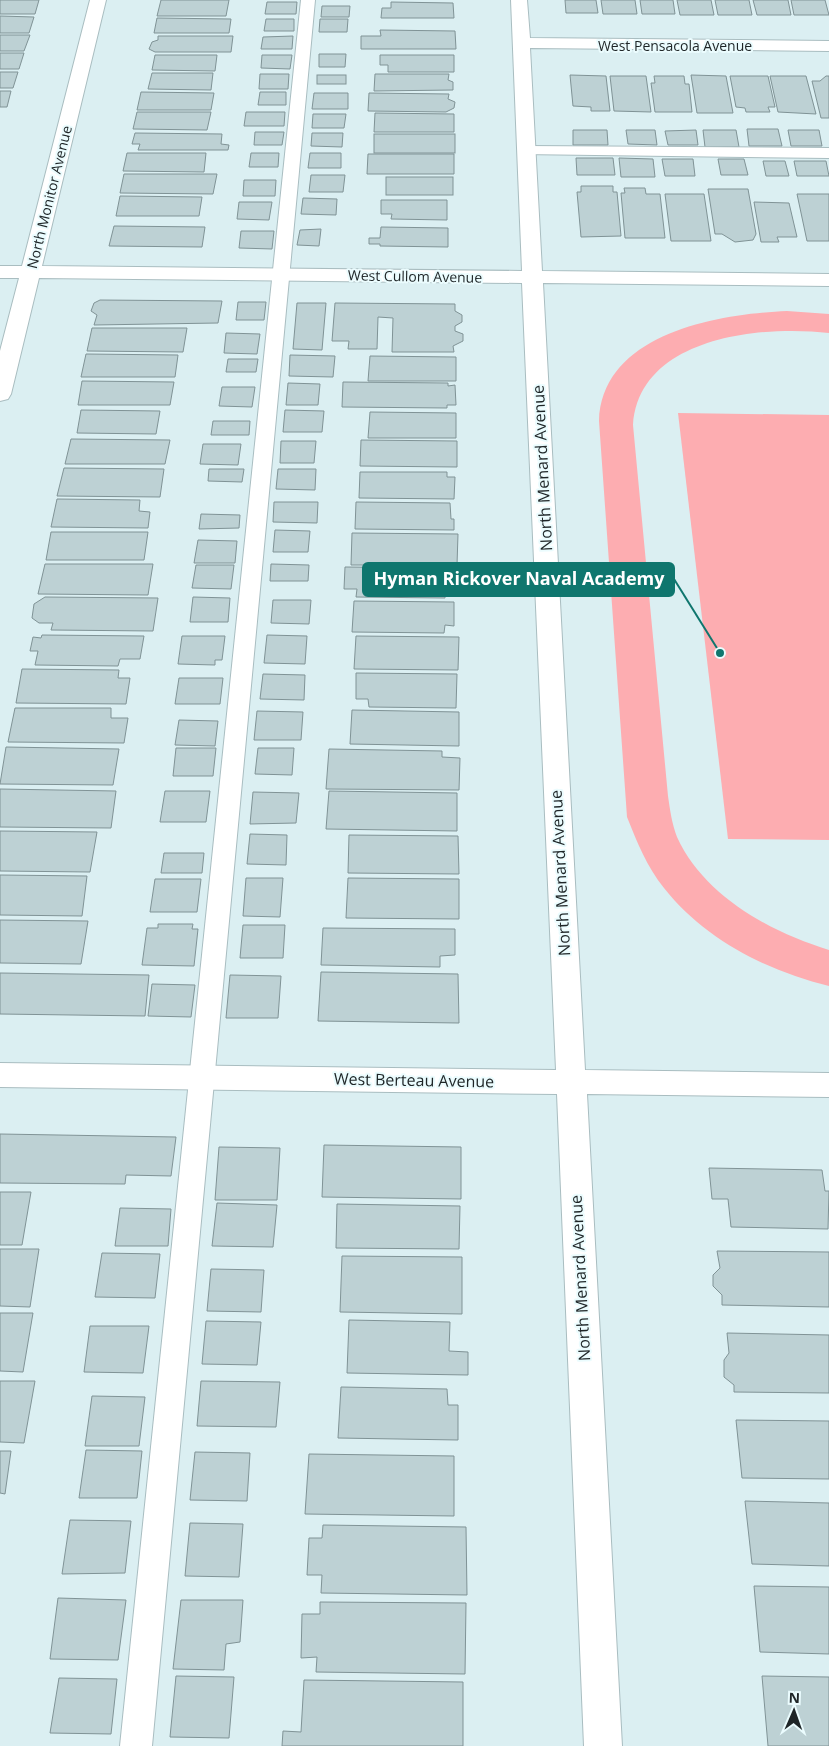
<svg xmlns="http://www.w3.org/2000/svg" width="829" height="1746" font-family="'Open Sans',sans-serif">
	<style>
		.green { fill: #fdadb1 }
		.building { fill: #bdd1d4; stroke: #809396 }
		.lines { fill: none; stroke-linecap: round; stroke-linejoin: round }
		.service-casing { stroke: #a9bdc0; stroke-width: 2 }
		.minor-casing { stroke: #a9bdc0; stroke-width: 2 }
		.service { fill: #fff; fill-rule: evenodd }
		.minor { fill: #fff; fill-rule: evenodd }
		.labels { text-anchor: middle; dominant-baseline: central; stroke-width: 4; stroke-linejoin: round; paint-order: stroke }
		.far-street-label { font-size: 14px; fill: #1e2527; stroke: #ebfcfe }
		.street-label { font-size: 16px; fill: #1e2527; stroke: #ebfcfe }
		.leader { fill: none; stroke: #0f766e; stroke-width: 2 }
		.callout-dot { fill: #0f766e; stroke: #ebfcfe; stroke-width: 2 }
		.callout { fill: #0f766e; stroke: #0f766e; stroke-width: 2 }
		.callout-label { font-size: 18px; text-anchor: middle; font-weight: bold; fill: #fff }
	</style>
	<rect width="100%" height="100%" fill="#dbeff2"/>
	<g class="green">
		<path d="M 787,311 L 829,314 L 829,333 C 761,325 639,337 633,425 L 668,796 C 670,810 672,824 677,837 C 704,896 770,932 829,950 L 829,986 C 767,971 704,939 664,888 C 647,867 637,842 627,817 L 599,421 C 602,333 718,314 787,311 Z"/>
		<path d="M 678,413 L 829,415 L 829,840 L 728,839 Z"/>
	</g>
	<g class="building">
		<path d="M 0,0 L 39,0 L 35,14 L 0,14 Z"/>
		<path d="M 161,0 L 229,0 L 226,16 L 157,16 Z"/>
		<path d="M 565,0 L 596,0 L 598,13 L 566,13 Z"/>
		<path d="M 601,0 L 635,0 L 637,14 L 603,14 Z"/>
		<path d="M 640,0 L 673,0 L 675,14 L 642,14 Z"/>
		<path d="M 677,0 L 711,0 L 714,15 L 680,15 Z"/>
		<path d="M 715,0 L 749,0 L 752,15 L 718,15 Z"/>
		<path d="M 753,0 L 788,0 L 791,15 L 757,15 Z"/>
		<path d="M 791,0 L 825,0 L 829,15 L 794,15 Z"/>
		<path d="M 267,2 L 297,2 L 296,14 L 265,14 Z"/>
		<path d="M 391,2 L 453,3 L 454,18 L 381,18 L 382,8 L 391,8 Z"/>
		<path d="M 322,6 L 350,6 L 349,17 L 321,17 Z"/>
		<path d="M 0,16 L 34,17 L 29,33 L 0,33 Z"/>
		<path d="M 157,18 L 231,19 L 229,33 L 154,33 Z"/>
		<path d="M 266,19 L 294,19 L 294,31 L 264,31 Z"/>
		<path d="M 320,19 L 348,19 L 347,32 L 319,32 Z"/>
		<path d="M 380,30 L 455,31 L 456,49 L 361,49 L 361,36 L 381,36 Z"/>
		<path d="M 0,35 L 30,35 L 24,51 L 0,51 Z"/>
		<path d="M 158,36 L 233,36 L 231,52 L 155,52 L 149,49 L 152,42 L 158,40 Z"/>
		<path d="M 293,36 L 292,49 L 261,49 L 263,37 Z"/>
		<path d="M 0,53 L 24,53 L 19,69 L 0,69 Z"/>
		<path d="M 319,54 L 346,54 L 345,67 L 319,67 Z"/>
		<path d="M 155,55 L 217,55 L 215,71 L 152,70 Z"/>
		<path d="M 262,55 L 292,55 L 290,69 L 261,68 Z"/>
		<path d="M 380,55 L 454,55 L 454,72 L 388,72 L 388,65 L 380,65 Z"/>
		<path d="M 0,72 L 18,72 L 13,88 L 0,88 Z"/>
		<path d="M 152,73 L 213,73 L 211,90 L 148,89 Z"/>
		<path d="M 260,74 L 289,74 L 288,89 L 259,89 Z"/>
		<path d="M 375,74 L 449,74 L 448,80 L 453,82 L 453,90 L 374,91 Z"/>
		<rect x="317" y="75" width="29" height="9"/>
		<path d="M 570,75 L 606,76 L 610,111 L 591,111 L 591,107 L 573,106 Z"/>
		<path d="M 691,75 L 726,76 L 733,113 L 697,113 Z"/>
		<path d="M 610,76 L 646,76 L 651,112 L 614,111 Z"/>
		<path d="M 654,76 L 684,76 L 685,84 L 689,84 L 692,112 L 655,112 L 651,83 L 655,83 Z"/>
		<path d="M 730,76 L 768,76 L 775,107 L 768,107 L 770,112 L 746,112 L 745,108 L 736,107 Z"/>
		<path d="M 770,76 L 806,76 L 816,114 L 778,112 Z"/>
		<path d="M 826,76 L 829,76 L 829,118 L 821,118 L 812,81 L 820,81 Z"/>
		<path d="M 0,91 L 11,91 L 7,107 L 0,107 Z"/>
		<path d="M 141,92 L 214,93 L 211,110 L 137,110 Z"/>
		<path d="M 260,92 L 286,92 L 286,105 L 258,105 Z"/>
		<path d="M 314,93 L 348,93 L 348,109 L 312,109 Z"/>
		<path d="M 369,93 L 449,94 L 448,99 L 455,102 L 454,108 L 446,112 L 368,111 Z"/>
		<path d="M 137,112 L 211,112 L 207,130 L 133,129 Z"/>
		<path d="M 246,112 L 285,112 L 284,126 L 244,126 Z"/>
		<path d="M 375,113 L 454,114 L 454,132 L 374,132 Z"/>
		<path d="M 313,114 L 346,114 L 344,128 L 312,128 Z"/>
		<path d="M 747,129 L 778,129 L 782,146 L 749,146 Z"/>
		<path d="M 573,130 L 607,130 L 608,145 L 573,145 Z"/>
		<path d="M 626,130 L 655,130 L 657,145 L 628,144 Z"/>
		<path d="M 696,130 L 698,145 L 668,145 L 665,131 Z"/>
		<path d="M 703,130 L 736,130 L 739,147 L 705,147 Z"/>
		<path d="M 788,130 L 819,130 L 822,146 L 791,146 Z"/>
		<path d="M 255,132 L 284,132 L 282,145 L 254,145 Z"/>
		<path d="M 135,133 L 222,134 L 221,144 L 229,145 L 228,150 L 138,150 L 140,144 L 132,144 Z"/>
		<path d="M 312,133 L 343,133 L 342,147 L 311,146 Z"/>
		<rect x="374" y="134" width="81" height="19"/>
		<path d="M 127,153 L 206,153 L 204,172 L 123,171 Z"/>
		<path d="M 251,153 L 279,153 L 278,167 L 249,167 Z"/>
		<path d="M 310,153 L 341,153 L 341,168 L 308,168 Z"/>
		<path d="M 368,154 L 454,154 L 454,174 L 367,174 Z"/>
		<path d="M 576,158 L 613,158 L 615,175 L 577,175 Z"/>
		<path d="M 619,158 L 653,159 L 655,177 L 621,177 Z"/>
		<path d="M 662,159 L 693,159 L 695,176 L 665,176 Z"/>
		<path d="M 718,159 L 744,159 L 748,175 L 721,175 Z"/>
		<path d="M 763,161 L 785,161 L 789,176 L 766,176 Z"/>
		<path d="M 794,161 L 826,161 L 829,176 L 797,176 Z"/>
		<path d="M 124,174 L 217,174 L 213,194 L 120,193 Z"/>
		<path d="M 311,175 L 345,175 L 343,192 L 309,192 Z"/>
		<rect x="386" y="177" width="67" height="18"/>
		<path d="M 244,180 L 276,180 L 275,196 L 243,196 Z"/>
		<path d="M 581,186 L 613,186 L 613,192 L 617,192 L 621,236 L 581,237 L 577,192 L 581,192 Z"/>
		<path d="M 624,188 L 645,188 L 646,194 L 660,194 L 665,238 L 625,238 L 621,193 L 625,193 Z"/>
		<path d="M 708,189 L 748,189 L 756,234 L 753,240 L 735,242 L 722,234 L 715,234 Z"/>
		<path d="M 665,194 L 704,194 L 711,241 L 671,241 Z"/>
		<path d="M 797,194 L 829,194 L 829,241 L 807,241 Z"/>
		<path d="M 120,196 L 202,197 L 199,216 L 116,216 Z"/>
		<path d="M 303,198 L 337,199 L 336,215 L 301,214 Z"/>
		<path d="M 381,200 L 447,200 L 447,220 L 391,219 L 392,214 L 381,214 Z"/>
		<path d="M 239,202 L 272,202 L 269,220 L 237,219 Z"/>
		<path d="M 754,202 L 789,203 L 797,237 L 777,237 L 779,242 L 761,242 Z"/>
		<path d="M 114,226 L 205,227 L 202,247 L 109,246 Z"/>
		<path d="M 381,227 L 448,228 L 448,247 L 380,246 L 380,244 L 369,244 L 369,238 L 380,238 Z"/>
		<path d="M 321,229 L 319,246 L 297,245 L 300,230 Z"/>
		<path d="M 241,231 L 274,231 L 272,249 L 239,248 Z"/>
		<path d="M 100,300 L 222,301 L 218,323 L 94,325 L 97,315 L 91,311 L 94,303 Z"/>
		<path d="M 238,302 L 266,302 L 264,320 L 236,320 Z"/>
		<path d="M 297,303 L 326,303 L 322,350 L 293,349 Z"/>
		<path d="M 335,303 L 455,304 L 455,311 L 462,315 L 462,322 L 455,326 L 455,331 L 463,334 L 463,341 L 453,346 L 454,352 L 392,352 L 393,318 L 378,317 L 377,349 L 348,349 L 349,341 L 332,341 Z"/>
		<path d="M 92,328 L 187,328 L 183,352 L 87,351 Z"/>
		<path d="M 226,333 L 260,334 L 257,354 L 224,353 Z"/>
		<path d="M 86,354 L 178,355 L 175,377 L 81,377 Z"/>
		<path d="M 290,355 L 335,356 L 333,377 L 289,376 Z"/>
		<path d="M 370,356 L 456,357 L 456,381 L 368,381 Z"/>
		<path d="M 228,359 L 258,359 L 256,372 L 226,372 Z"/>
		<path d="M 82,381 L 174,382 L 170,405 L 78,405 Z"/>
		<path d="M 343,382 L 448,383 L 448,386 L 455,385 L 456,405 L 447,405 L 447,408 L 342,407 Z"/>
		<path d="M 288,383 L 320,384 L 318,405 L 286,405 Z"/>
		<path d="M 222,387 L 255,387 L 252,407 L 219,406 Z"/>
		<path d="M 81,410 L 160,411 L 156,434 L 77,433 Z"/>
		<path d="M 285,410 L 324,411 L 322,432 L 283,432 Z"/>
		<path d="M 370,412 L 456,413 L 456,438 L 368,438 Z"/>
		<path d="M 213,421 L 250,421 L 249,435 L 211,435 Z"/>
		<path d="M 71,439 L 170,440 L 165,464 L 65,464 Z"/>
		<path d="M 361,440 L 457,441 L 457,467 L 360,466 Z"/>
		<path d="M 281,441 L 316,441 L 314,463 L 280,463 Z"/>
		<path d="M 203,444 L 241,444 L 238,465 L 200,464 Z"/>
		<path d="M 64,468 L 164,469 L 160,497 L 57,496 Z"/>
		<path d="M 209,469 L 244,469 L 242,482 L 208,481 Z"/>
		<path d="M 278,469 L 316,469 L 315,490 L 276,489 Z"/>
		<path d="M 360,472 L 447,472 L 447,477 L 455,477 L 454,499 L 359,498 Z"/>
		<path d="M 57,499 L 140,500 L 139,511 L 150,512 L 148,528 L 51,527 Z"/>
		<path d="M 274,502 L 318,502 L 317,523 L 273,522 Z"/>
		<path d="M 356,502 L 450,503 L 451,519 L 454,519 L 454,530 L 355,529 Z"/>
		<path d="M 201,514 L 240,515 L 239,528 L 199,529 Z"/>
		<path d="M 275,530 L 310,531 L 308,552 L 273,552 Z"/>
		<path d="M 51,532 L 148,532 L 144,560 L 46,560 Z"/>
		<path d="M 352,533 L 458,534 L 457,565 L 351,565 Z"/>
		<path d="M 198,540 L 237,541 L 235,563 L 194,563 Z"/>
		<path d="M 45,564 L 153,564 L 148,595 L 38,594 Z"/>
		<path d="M 271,564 L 309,565 L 308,581 L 270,581 Z"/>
		<path d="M 196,565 L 234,565 L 231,589 L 192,588 Z"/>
		<path d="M 345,567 L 456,568 L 456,590 L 445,590 L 445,598 L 356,597 L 357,589 L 344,589 Z"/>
		<path d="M 45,597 L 158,598 L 153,631 L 51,630 L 53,623 L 39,623 L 32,618 L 34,604 Z"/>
		<path d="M 193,597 L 230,598 L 228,622 L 190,622 Z"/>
		<path d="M 273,600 L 311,600 L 309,624 L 271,623 Z"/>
		<path d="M 354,601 L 454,602 L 454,626 L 445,625 L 444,633 L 352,632 Z"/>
		<path d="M 42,635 L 144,636 L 140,659 L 120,659 L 118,666 L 35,665 L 38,651 L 30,651 L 33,637 L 41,638 Z"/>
		<path d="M 267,635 L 307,636 L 305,664 L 264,663 Z"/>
		<path d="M 182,636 L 225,636 L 222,660 L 215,660 L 215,665 L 178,664 Z"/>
		<path d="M 356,636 L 459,637 L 458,670 L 354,669 Z"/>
		<path d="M 22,669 L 119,670 L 118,678 L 130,678 L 126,704 L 16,703 Z"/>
		<path d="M 356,673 L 457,674 L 456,708 L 369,707 L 368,699 L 356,699 Z"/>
		<path d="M 263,674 L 305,675 L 304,700 L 260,699 Z"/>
		<path d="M 179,678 L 223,678 L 220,704 L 175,704 Z"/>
		<path d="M 15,708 L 111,708 L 111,718 L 128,718 L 124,743 L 8,742 Z"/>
		<path d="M 352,710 L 459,712 L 459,746 L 350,744 Z"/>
		<path d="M 257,711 L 303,712 L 301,740 L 254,740 Z"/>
		<path d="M 179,720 L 218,721 L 215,746 L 175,745 Z"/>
		<path d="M 6,747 L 119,749 L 113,785 L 0,784 Z"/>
		<path d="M 176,748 L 216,748 L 213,776 L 173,776 Z"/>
		<path d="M 258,748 L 294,748 L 292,775 L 255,774 Z"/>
		<path d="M 329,749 L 442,751 L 442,757 L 460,758 L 459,790 L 326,789 Z"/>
		<path d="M 0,789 L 116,791 L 111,828 L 0,827 Z"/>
		<path d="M 165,791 L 210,791 L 206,822 L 160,822 Z"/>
		<path d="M 329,791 L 457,793 L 457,831 L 326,829 Z"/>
		<path d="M 253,792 L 299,793 L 296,823 L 250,824 Z"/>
		<path d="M 0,831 L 97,832 L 90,872 L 0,871 Z"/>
		<path d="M 250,834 L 287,835 L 286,865 L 247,864 Z"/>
		<path d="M 349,835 L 458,836 L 459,874 L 348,873 Z"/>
		<path d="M 164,853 L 204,853 L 202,873 L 161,873 Z"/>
		<path d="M 0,875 L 87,876 L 82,916 L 0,915 Z"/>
		<path d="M 246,878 L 283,878 L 280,917 L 243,916 Z"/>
		<path d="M 348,878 L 459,879 L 459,919 L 346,918 Z"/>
		<path d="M 155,879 L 201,879 L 197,912 L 150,912 Z"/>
		<path d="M 0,920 L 88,921 L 81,964 L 0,963 Z"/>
		<path d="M 158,924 L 193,924 L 192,929 L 198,929 L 194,966 L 142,965 L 147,928 L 158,928 Z"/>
		<path d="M 243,925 L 285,925 L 283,958 L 240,958 Z"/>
		<path d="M 323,928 L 455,929 L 455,955 L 440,956 L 440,967 L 321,965 Z"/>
		<path d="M 321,972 L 458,974 L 459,1023 L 318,1021 Z"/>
		<path d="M 0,973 L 149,975 L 145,1016 L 0,1014 Z"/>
		<path d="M 230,975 L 281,976 L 278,1018 L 226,1018 Z"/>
		<path d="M 152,984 L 195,985 L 191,1017 L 148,1016 Z"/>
		<path d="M 0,1134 L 176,1137 L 171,1176 L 126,1175 L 125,1184 L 0,1183 Z"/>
		<path d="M 324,1145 L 461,1147 L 461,1199 L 322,1197 Z"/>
		<path d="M 219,1147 L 280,1148 L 277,1200 L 215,1200 Z"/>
		<path d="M 709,1168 L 822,1170 L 825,1191 L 829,1191 L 828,1229 L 731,1227 L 728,1199 L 712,1199 Z"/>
		<path d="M 0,1192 L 31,1192 L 22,1245 L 0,1245 Z"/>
		<path d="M 217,1203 L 277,1205 L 273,1247 L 212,1246 Z"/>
		<path d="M 337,1204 L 460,1206 L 459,1249 L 336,1248 Z"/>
		<path d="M 120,1208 L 171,1209 L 168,1246 L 115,1246 Z"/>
		<path d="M 0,1249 L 39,1249 L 30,1307 L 0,1306 Z"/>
		<path d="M 717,1251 L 829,1252 L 829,1307 L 722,1305 L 722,1295 L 713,1286 L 713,1275 L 720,1268 Z"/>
		<path d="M 102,1253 L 160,1254 L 155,1298 L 95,1297 Z"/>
		<path d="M 342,1256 L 462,1257 L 462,1314 L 340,1312 Z"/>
		<path d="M 211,1269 L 264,1270 L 261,1312 L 207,1311 Z"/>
		<path d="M 0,1313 L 33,1313 L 23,1372 L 0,1371 Z"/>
		<path d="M 349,1320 L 450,1322 L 449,1351 L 468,1352 L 468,1375 L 347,1373 Z"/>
		<path d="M 206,1321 L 261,1322 L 257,1365 L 202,1364 Z"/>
		<path d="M 90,1326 L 149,1326 L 143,1373 L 84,1372 Z"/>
		<path d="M 727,1333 L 829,1335 L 829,1393 L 734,1392 L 734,1385 L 724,1377 L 724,1360 L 729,1353 Z"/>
		<path d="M 0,1381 L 35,1381 L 24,1443 L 0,1442 Z"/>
		<path d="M 201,1381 L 280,1382 L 276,1427 L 197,1426 Z"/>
		<path d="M 341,1387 L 447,1389 L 448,1405 L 458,1405 L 458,1440 L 338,1438 Z"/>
		<path d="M 92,1396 L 145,1397 L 139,1446 L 85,1446 Z"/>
		<path d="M 736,1420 L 829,1421 L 829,1479 L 742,1478 Z"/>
		<path d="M 86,1450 L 142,1451 L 137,1498 L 79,1498 Z"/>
		<path d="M 0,1451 L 11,1451 L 5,1494 L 0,1493 Z"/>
		<path d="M 195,1452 L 250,1453 L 247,1501 L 190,1500 Z"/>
		<path d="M 309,1454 L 454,1456 L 454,1516 L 305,1514 Z"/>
		<path d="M 745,1501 L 829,1503 L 829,1566 L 752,1564 Z"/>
		<path d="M 70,1520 L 131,1521 L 125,1573 L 62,1574 Z"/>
		<path d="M 190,1523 L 243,1524 L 239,1577 L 185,1576 Z"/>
		<path d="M 323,1525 L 466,1527 L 467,1595 L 321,1593 L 322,1575 L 307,1575 L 309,1538 L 322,1538 Z"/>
		<path d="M 754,1586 L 829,1587 L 829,1654 L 760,1652 Z"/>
		<path d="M 58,1598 L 126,1600 L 118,1660 L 50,1659 Z"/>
		<path d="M 181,1600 L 243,1600 L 240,1642 L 226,1644 L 224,1670 L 173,1669 Z"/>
		<path d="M 320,1602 L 466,1603 L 465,1674 L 316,1672 L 317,1657 L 301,1658 L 302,1614 L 320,1614 Z"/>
		<path d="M 176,1676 L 234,1677 L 229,1738 L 170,1737 Z"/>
		<path d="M 762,1676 L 829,1677 L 829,1746 L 768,1746 Z"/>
		<path d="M 59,1678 L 117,1679 L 111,1734 L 50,1733 Z"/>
		<path d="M 304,1680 L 463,1682 L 463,1746 L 282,1746 L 283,1731 L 301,1732 Z"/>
	</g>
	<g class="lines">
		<defs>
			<g id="service">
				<path d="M 301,0 L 315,0 L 152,1746 L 120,1746 Z"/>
				<path d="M 526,146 L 829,148 L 829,158 L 520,154 L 518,151 Z"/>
			</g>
			<path id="minor" d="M 90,0 L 106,0 L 42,266 L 522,271 L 511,0 L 527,0 L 530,38 L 829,41 L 829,51 L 530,48 L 542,271 L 829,274 L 829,286 L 543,283 L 585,1070 L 829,1073 L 829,1097 L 587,1094 L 622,1746 L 584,1746 L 557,1094 L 0,1087 L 0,1063 L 556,1070 L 522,283 L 39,278 L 11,394 L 8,399 L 0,401 L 0,351 L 19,278 L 0,278 L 0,266 L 22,266 Z"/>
		</defs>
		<use href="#service" class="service-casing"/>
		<use href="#minor" class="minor-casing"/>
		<use href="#service" class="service"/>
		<use href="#minor" class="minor"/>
	</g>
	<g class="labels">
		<g class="far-street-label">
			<text x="675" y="45">West Pensacola Avenue</text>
			<text transform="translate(49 197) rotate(-76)">North Monitor Avenue</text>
			<text transform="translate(415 276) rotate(1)">West Cullom Avenue</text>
		</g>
		<g class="street-label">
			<text transform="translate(542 468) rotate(-93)">North Menard Avenue</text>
			<text transform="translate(560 873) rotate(-93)">North Menard Avenue</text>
			<text transform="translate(414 1080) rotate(1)">West Berteau Avenue</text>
			<text transform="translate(580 1278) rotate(-93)">North Menard Avenue</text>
		</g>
	</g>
	<path class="leader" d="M720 653L674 579"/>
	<circle class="callout-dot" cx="720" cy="653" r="5"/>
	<rect class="callout" x="363" y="563" width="311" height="33" rx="5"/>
	<g class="callout-label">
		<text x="519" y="585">Hyman Rickover Naval Academy</text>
	</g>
	<g transform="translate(794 1711) rotate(2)" stroke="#ebfcfe" stroke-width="4" paint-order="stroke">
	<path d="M0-4L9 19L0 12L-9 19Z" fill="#1e2527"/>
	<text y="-8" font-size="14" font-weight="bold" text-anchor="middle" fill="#1e2527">N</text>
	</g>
</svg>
